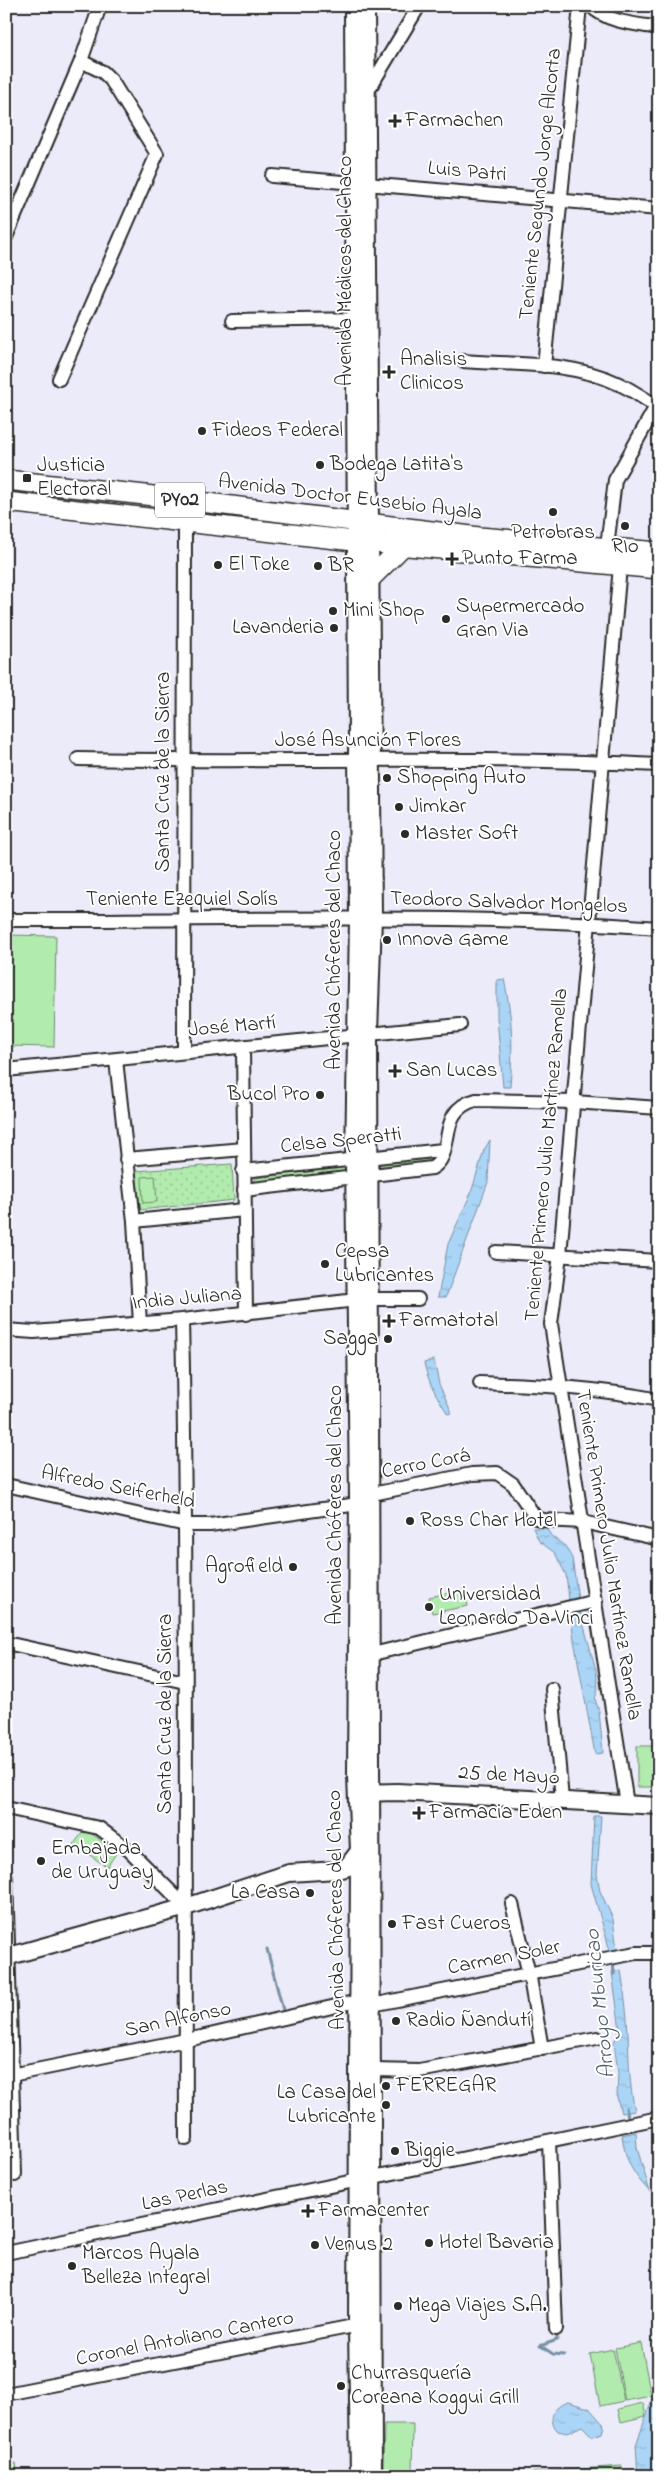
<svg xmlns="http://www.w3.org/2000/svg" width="665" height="2482" font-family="'Indie Flower',sans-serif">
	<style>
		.grass { fill: url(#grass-dots); stroke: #6e8b6c }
		.pitch { fill: #b2ebae; stroke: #6e8b6c }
		.water { fill: url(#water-ripples); stroke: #7891a5 }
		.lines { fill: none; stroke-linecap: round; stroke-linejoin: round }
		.stream { stroke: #7891a5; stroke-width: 3 }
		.minor-casing { stroke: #2b2b2b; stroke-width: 16 }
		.major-casing { stroke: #2b2b2b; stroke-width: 20 }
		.highway-casing { stroke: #2b2b2b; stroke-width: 22 }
		.minor { stroke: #fff; stroke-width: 12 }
		.major { stroke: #fff; stroke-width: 16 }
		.highway { stroke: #fff; stroke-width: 19 }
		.poi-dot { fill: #2b2b2b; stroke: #fff; stroke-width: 2 }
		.labels { text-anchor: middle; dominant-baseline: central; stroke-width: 4; stroke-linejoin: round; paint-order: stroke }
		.shield { fill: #fff; stroke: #6b6b6b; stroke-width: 1 }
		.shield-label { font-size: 20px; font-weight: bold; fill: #2b2b2b }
		.poi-label { font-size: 21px; fill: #2b2b2b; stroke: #fff; text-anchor: start }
		.street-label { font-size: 21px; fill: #2b2b2b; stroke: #fff }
		.water-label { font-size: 22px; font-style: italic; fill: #515e68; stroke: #fff }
	</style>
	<defs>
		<pattern id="grass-dots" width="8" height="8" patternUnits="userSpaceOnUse" patternTransform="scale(1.25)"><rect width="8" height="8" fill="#b2ebae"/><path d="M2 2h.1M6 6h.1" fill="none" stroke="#99ca96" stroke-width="1.8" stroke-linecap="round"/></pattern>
		<pattern id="water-ripples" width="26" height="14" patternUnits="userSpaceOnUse" patternTransform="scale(1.25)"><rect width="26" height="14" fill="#abd5f6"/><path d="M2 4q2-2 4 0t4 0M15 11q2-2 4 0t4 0" fill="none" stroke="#93b7d3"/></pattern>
	</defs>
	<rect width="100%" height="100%" fill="#ebebf9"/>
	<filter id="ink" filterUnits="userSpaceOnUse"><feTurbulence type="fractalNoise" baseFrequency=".02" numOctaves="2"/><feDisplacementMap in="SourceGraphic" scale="10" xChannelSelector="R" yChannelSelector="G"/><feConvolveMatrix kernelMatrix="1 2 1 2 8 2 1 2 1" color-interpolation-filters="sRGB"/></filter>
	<g filter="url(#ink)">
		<g class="grass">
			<path d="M 432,1158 L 434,1162 L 378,1169 L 380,1164 Z"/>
			<path d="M 232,1164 L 234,1200 L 140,1210 L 136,1171 Z"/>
			<path d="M 350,1167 L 351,1171 L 253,1182 L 255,1178 Z"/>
		</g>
		<g class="pitch">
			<path d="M 6,935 L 56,936 L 54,1047 L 6,1046 Z"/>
			<path d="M 155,1176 L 157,1202 L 143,1203 L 142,1177 Z"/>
			<path d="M 464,1590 L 468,1606 L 432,1613 L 429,1597 Z"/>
			<rect x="637" y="1746" width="22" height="41"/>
			<path d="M 85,1829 L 117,1852 L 107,1867 L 74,1844 Z"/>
			<path d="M 641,2343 L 651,2396 L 625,2401 L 615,2348 Z"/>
			<path d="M 613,2349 L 624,2401 L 600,2406 L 590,2354 Z"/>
			<path d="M 643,2403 L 646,2416 L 621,2422 L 618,2409 Z"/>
			<path d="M 384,2424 L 413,2424 L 412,2472 L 383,2471 Z"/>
			<path d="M 16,2463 L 18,2476 L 6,2476 L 6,2465 Z"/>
			<path d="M 622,2466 L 623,2476 L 499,2476 L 499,2475 Z"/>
		</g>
		<g class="water">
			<path d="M 504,979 C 513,1020 513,1045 510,1087 L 503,1087 L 497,1018 L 497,980 Z"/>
			<path d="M 490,1140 L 488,1182 L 446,1297 L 438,1297 L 448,1244 L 471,1193 L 484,1150 Z"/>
			<path d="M 434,1360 L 439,1384 L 452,1413 L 448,1414 C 437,1397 428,1382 424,1363 Z"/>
			<path d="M 533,1528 L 546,1528 L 552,1537 L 565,1546 L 572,1558 L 580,1612 L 596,1670 L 598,1688 L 595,1699 L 599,1711 L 603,1753 L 595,1754 L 574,1640 L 566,1575 L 555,1553 L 539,1541 Z"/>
			<path d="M 594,1816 L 601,1816 L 597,1874 L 600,1891 L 613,1919 L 617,1950 L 610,1951 L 591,1884 Z"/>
			<path d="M 621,1970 C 624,1991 627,2012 628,2033 C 629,2059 629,2084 635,2111 L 621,2113 L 617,2097 L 618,2073 L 614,2042 L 620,2030 L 612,1972 Z"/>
			<path d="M 636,2132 L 637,2148 L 650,2192 C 633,2174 625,2161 622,2135 Z"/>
			<path d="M 659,2335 L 659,2476 L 638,2476 L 636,2445 L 653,2397 L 656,2337 Z"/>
			<path d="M 568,2402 L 589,2408 L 604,2425 L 602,2433 L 592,2436 L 582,2426 L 567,2433 L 558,2431 C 546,2419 554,2406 568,2402 Z"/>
		</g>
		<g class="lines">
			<g class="stream">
				<path d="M 267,1949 L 283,2010"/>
				<path d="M 613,1960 L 614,1974"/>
				<path d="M 626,2108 L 629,2121"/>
				<path d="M 540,2346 L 557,2340 L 557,2332"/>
				<path d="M 541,2346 L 553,2354 L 564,2355"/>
			</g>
			<defs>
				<g id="minor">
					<path d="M 591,6 C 608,23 637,24 659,28"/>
					<path d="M 366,94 L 419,6"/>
					<path d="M 272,176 L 659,209"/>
					<path d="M 6,237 L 81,61 L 100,6"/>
					<path d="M 232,321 L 364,319"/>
					<path d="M 463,361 C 514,365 572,361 619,384 C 633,390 645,400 659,407"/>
					<path d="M 544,366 L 580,6"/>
					<path d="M 59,379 L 157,154 L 111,80 L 103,72 L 81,61"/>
					<path d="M 607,547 L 615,480 L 659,401"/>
					<path d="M 620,566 L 560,1255 L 551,1324 L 627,1804"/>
					<path d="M 78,759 C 271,763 465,755 659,765"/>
					<path d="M 6,920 C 224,921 442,912 659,928"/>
					<path d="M 243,1048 L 246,1314"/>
					<path d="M 184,1051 L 185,522"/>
					<path d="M 116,1060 L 134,1221 L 140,1324"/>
					<path d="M 6,1070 L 460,1025"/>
					<path d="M 126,1159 L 244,1149"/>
					<path d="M 243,1171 L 443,1150"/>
					<path d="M 244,1190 L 432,1168 C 457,1154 435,1110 476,1100 L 574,1102 L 659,1108"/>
					<path d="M 134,1221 L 244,1210"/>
					<path d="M 496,1252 L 659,1261"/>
					<path d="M 182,1320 C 188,1593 185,1866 186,2139"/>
					<path d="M 6,1330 L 34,1332 L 182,1320 L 365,1299 L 418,1299"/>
					<path d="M 480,1383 C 540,1385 599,1388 659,1400"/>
					<path d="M 6,1485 L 186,1525 L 210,1525 L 365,1503"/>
					<path d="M 362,1496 L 472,1474 L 497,1473 L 513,1484 L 536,1518 L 544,1520 L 583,1522 L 659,1539"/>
					<path d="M 6,1643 L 185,1682"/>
					<path d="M 364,1656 L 596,1601"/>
					<path d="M 552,1689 L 562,1800"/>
					<path d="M 6,1808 L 99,1828 L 129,1850 L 186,1907"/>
					<path d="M 6,1878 L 15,2175"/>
					<path d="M 512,1904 L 530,1978 L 542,2049"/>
					<path d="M 373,2070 L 419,2071 L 597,2038"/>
					<path d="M 6,2076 L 201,2037 L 358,2001 L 372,2005 L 599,1960 L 636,1953 L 659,1953"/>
					<path d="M 549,2141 L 556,2329"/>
					<path d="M 6,2253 L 659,2118"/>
					<path d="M 6,2394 L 364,2324"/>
				</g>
				<g id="major">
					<path d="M 353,6 L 358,920 L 354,1159 L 358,1497 L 356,1776 L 359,1851 L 357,2325 L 359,2476"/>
					<path d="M 366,6 L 373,918 L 369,1033 L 373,2476"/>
					<path d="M 360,1793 L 397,1792 L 659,1806"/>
					<path d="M 6,1957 L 186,1907 L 289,1873 L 337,1870 L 346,1868 L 359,1851"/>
				</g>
				<g id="highway">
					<path d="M 6,480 L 145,495 L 479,537 L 659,552"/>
					<path d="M 6,502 L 354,541 L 659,569"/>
					<path d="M 369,580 L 404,545"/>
				</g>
			</defs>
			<use href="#minor" class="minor-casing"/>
			<use href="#major" class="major-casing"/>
			<use href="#highway" class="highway-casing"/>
			<use href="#minor" class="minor"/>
			<use href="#major" class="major"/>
			<use href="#highway" class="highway"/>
		</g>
	</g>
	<g class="poi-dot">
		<path d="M392.5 113.5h5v5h5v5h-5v5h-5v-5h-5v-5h5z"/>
		<path d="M386.5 364.5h5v5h5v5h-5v5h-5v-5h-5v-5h5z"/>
		<circle cx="202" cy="431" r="5"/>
		<circle cx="320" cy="465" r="5"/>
		<rect x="22" y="473" width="10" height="10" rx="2.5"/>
		<circle cx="553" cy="512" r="5"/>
		<circle cx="625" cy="526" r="5"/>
		<path d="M449.5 551.5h5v5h5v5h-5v5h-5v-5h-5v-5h5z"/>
		<circle cx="218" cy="565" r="5"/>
		<circle cx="318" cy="566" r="5"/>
		<circle cx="333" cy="611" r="5"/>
		<circle cx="446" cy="619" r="5"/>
		<circle cx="334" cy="628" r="5"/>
		<circle cx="387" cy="778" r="5"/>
		<circle cx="399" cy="807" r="5"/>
		<circle cx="405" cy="834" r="5"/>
		<circle cx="387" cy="940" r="5"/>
		<path d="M392.5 1063.5h5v5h5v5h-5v5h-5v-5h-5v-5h5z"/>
		<circle cx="320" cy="1095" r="5"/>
		<circle cx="325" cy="1264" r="5"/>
		<path d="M386.5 1313.5h5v5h5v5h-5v5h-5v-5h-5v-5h5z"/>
		<circle cx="388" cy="1339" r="5"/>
		<circle cx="410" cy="1521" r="5"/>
		<circle cx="293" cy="1567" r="5"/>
		<circle cx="429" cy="1607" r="5"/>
		<path d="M416.5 1805.5h5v5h5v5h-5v5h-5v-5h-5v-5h5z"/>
		<circle cx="41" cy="1861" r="5"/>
		<circle cx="310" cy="1893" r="5"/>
		<circle cx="392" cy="1924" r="5"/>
		<circle cx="396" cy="2021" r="5"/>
		<circle cx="386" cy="2086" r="5"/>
		<circle cx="386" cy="2105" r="5"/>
		<circle cx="395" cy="2151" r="5"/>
		<path d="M305.5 2203.5h5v5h5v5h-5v5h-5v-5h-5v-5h5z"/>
		<circle cx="429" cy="2243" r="5"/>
		<circle cx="315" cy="2245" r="5"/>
		<circle cx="72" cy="2266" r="5"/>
		<circle cx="398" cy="2306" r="5"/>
		<circle cx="341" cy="2386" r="5"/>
	</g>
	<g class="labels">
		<rect class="shield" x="155" y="482.5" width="50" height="35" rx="4"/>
		<g class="shield-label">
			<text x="180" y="500">PY02</text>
		</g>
		<g class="poi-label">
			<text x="405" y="121">Farmachen</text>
			<text x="400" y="360">Analisis<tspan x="400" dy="24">Clinicos</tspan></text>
			<text x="212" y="431">Fideos Federal</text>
			<text x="330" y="465">Bodega Latita's</text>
			<text x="37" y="466">Justicia<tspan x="37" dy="24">Electoral</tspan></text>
			<text x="553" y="533" text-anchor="middle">Petrobras</text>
			<text x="625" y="547" text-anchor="middle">RIo</text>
			<text x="462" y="559">Punto Farma</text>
			<text x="228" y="565">El Toke</text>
			<text x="328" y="566">BR</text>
			<text x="456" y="607">Supermercado<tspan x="456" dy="24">Gran Via</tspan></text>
			<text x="343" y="611">Mini Shop</text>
			<text x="324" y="628" text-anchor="end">Lavanderia</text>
			<text x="397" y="778">Shopping Auto</text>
			<text x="409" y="807">Jimkar</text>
			<text x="415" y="834">Master Soft</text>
			<text x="397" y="940">Innova Game</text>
			<text x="406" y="1071">San Lucas</text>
			<text x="310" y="1095" text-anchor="end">Bucol Pro</text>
			<text x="335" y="1252">Cepsa<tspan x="335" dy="24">Lubricantes</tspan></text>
			<text x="399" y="1321">Farmatotal</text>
			<text x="378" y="1339" text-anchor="end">Sagga</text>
			<text x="420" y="1521">Ross Char Hotel</text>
			<text x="283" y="1567" text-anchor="end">Agrofield</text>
			<text x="439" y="1595">Universidad<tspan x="439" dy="24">Leonardo Da Vinci</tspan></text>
			<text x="429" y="1813">Farmacia Eden</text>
			<text x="51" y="1849">Embajada<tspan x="51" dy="24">de Uruguay</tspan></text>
			<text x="300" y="1893" text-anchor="end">La Casa</text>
			<text x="402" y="1924">Fast Cueros</text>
			<text x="406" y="2021">Radio Ñandutí</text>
			<text x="396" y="2086">FERREGAR</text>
			<text x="376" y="2093" text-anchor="end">La Casa del<tspan x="376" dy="24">Lubricante</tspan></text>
			<text x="405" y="2151">Biggie</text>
			<text x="318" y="2211">Farmacenter</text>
			<text x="439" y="2243">Hotel Bavaria</text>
			<text x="325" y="2245">Venus 2</text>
			<text x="82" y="2254">Marcos Ayala<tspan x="82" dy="24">Belleza Integral</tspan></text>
			<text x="408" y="2306">Mega Viajes S.A.</text>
			<text x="351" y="2374">Churrasquería<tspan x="351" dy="24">Coreana Koggui Grill</tspan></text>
		</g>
		<g class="street-label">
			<text transform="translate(467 172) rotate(5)">Luis Patri</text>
			<text transform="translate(541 184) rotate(-84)">Teniente Segundo Jorge Alcorta</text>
			<text transform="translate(346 271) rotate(-90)">Avenida Médicos del Chaco</text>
			<text transform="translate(350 498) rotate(7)">Avenida Doctor Eusebio Ayala</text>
			<text x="368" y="741">José Asunción Flores</text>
			<text transform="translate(164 772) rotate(-90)">Santa Cruz de la Sierra</text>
			<text x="182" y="900">Teniente Ezequiel Solís</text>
			<text transform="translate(509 903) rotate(2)">Teodoro Salvador Mongelos</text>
			<text transform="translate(335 950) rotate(-90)">Avenida Chóferes del Chaco</text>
			<text transform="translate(232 1027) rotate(-5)">José Martí</text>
			<text transform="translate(341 1141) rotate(-6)">Celsa Speratti</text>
			<text transform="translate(547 1155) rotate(-85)">Teniente Primero Julio Martínez Ramella</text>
			<text transform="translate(187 1299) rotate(-5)">India Juliana</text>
			<text transform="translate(426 1464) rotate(-11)">Cerro Corá</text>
			<text transform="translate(118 1488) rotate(11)">Alfredo Seiferheld</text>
			<text transform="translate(336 1505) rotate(-90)">Avenida Chóferes del Chaco</text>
			<text transform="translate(608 1555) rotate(81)">Teniente Primero Julio Martínez Ramella</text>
			<text transform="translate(166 1714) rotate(-90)">Santa Cruz de la Sierra</text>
			<text transform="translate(509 1776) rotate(3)">25 de Mayo</text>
			<text transform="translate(337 1910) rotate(-91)">Avenida Chóferes del Chaco</text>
			<text transform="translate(504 1958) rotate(-11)">Carmen Soler</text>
			<text transform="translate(178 2020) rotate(-12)">San Alfonso</text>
			<text transform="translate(185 2196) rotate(-12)">Las Perlas</text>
			<text transform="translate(185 2339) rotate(-11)">Coronel Antoliano Cantero</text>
		</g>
		<g class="water-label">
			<text transform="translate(601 2004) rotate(-96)">Arroyo Mburicao</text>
		</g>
	</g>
	<rect width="665" height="2482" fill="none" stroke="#fff" stroke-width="25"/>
	<rect x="12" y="12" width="640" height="2457" fill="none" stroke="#2b2b2b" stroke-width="2" filter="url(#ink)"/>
</svg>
